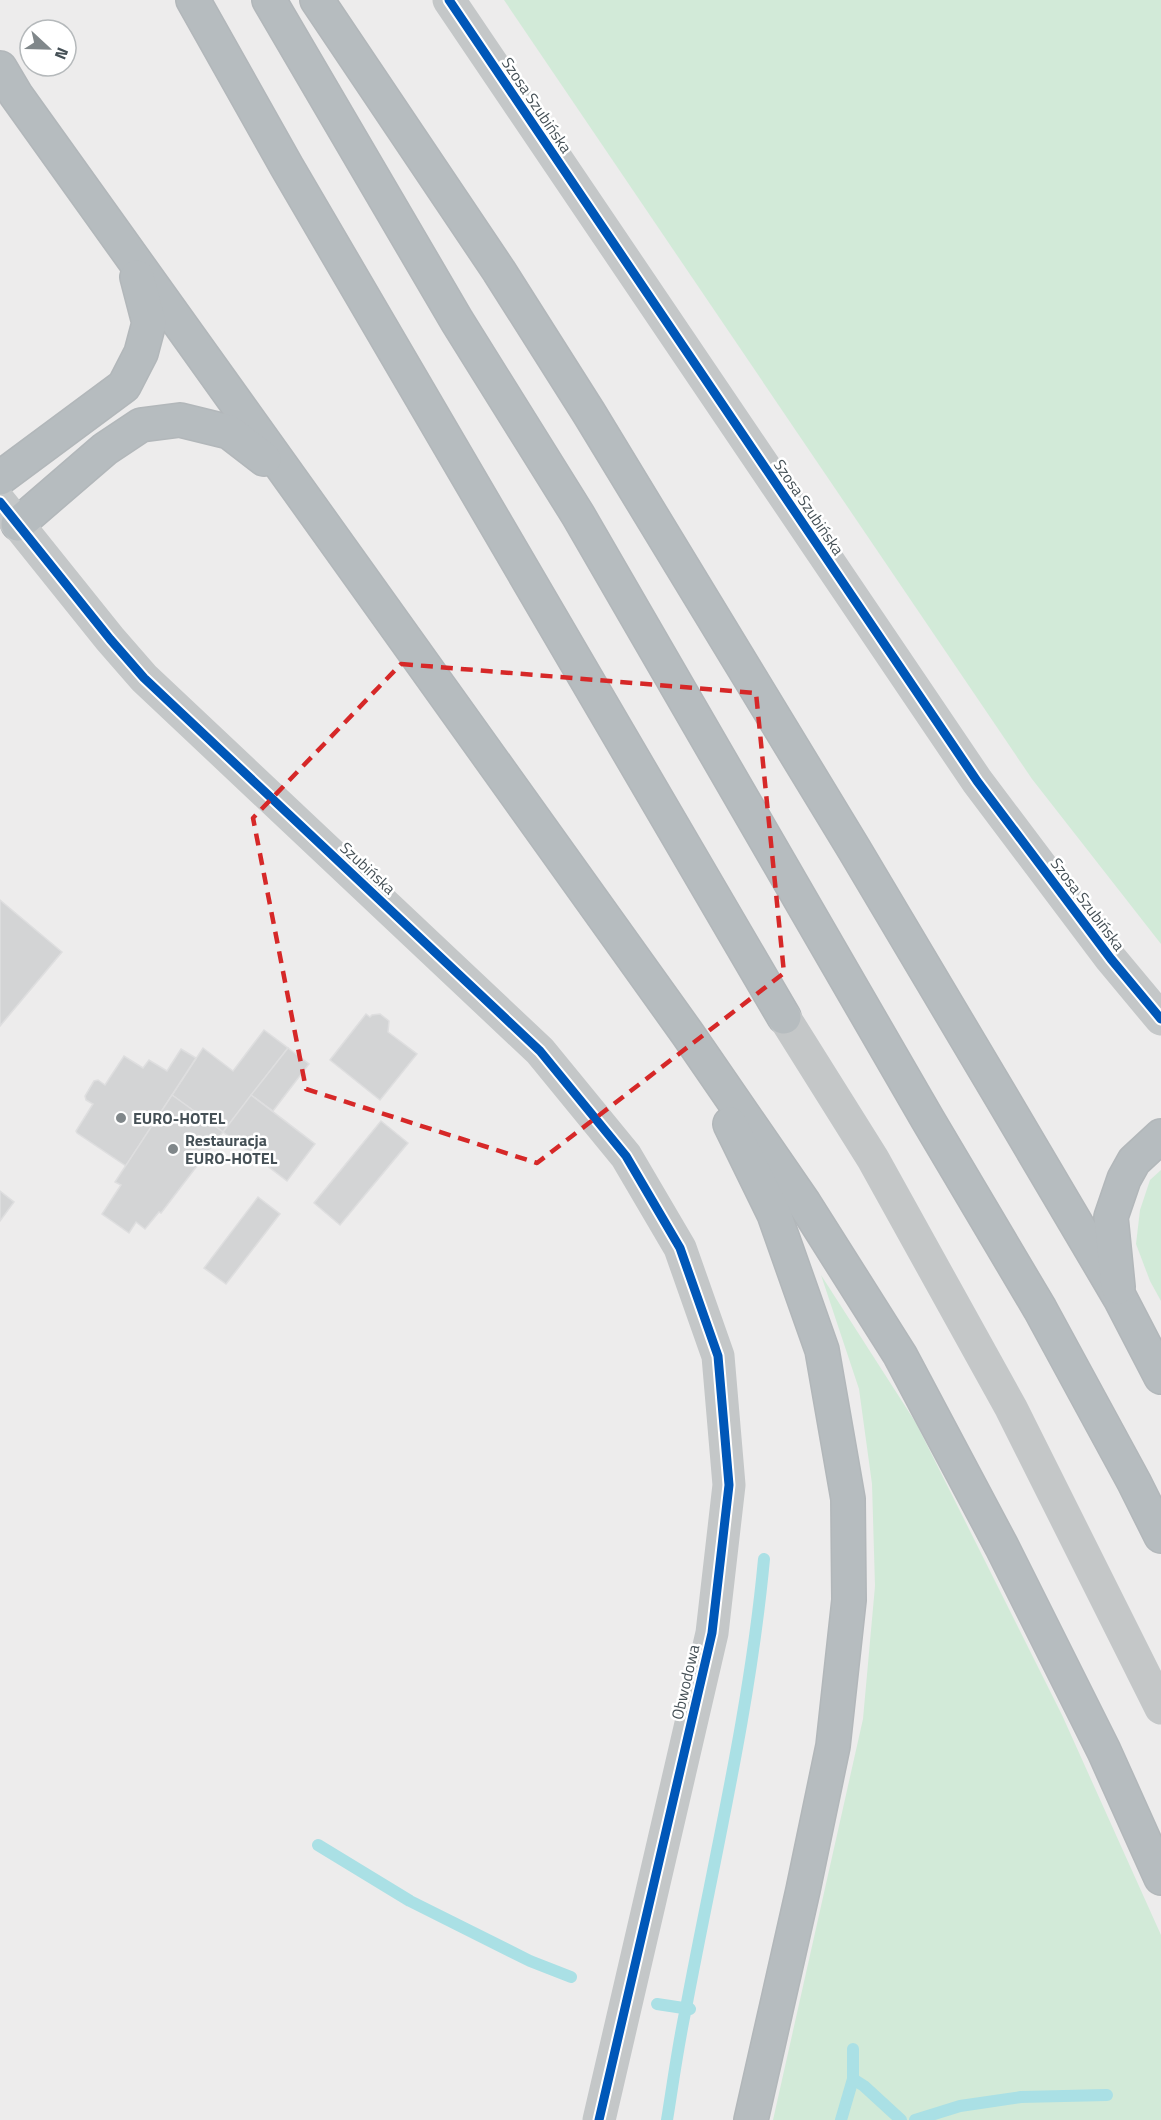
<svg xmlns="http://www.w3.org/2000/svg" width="1161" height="2120" font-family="'Titillium Web',sans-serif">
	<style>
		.green { fill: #d2ead8 }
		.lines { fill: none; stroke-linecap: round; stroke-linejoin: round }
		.stream { stroke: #aae0e5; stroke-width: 12 }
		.building { fill: #d3d4d5; stroke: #dededf; stroke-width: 1.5 }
		.highway-casing { stroke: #b2b7ba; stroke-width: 36 }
		.secondary { stroke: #c4c7c8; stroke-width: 33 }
		.highway { stroke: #b6bcbf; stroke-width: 33 }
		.cycleway-casing { stroke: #fff; stroke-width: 13 }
		.cycleway { stroke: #0057b8; stroke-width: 9 }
		.marked { fill: none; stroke: #d62828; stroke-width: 4.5; stroke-dasharray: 12 8; stroke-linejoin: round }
		.poi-dot { fill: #80878a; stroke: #fff; stroke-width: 2 }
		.labels { text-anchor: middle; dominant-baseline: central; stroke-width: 5; stroke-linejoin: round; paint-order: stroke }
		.street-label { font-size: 16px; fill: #455056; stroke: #fff }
		.poi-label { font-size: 16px; font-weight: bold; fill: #455056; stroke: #fff; text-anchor: start }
	</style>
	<rect width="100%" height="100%" fill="#edecec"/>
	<g class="green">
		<path d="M 504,0 L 1161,0 L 1161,944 L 1032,779 Z"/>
		<path d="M 1161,1170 L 1161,1301 L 1150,1281 L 1136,1244 L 1140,1210 L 1150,1180 Z"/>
		<path d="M 821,1275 L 916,1423 L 1062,1715 L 1161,1935 L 1161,2120 L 773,2120 L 863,1719 L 875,1586 L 872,1484 L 859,1389 Z"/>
	</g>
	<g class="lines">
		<g class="stream">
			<path d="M 318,1845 L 410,1901 L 530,1961 L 571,1977"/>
			<path d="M 657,2004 L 690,2009"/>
			<path d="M 853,2079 L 864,2086 L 901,2120"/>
			<path d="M 667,2120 C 673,2083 678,2045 686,2008 C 714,1858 750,1710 764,1559"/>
			<path d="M 841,2120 L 853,2079 L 853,2049"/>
			<path d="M 915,2120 L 960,2106 L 1021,2097 L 1107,2095"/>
		</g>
	</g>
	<g class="building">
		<path d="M 0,900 L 62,952 L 0,1026 Z"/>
		<path d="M 366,1014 L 370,1017 L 372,1015 L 380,1014 L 389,1021 L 388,1032 L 417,1054 L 380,1100 L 330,1060 Z"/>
		<path d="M 264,1030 L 288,1048 L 223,1132 L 172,1095 L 203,1048 L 233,1071 Z"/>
		<path d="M 288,1048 L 309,1064 L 273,1111 L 251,1095 Z"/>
		<path d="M 181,1049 L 196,1058 L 126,1166 L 77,1133 L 76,1131 L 93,1104 L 86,1100 L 85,1096 L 94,1081 L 98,1080 L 105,1085 L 124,1056 L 143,1068 L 149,1060 L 167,1071 Z"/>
		<path d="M 172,1095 L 223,1132 L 161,1213 L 159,1212 L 145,1229 L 136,1222 L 129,1233 L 102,1214 L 121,1185 L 115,1182 Z"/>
		<path d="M 251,1095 L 315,1144 L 287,1181 L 223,1132 Z"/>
		<path d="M 381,1121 L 408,1143 L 340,1225 L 314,1203 Z"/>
		<path d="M 0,1191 L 14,1202 L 0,1221 Z"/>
		<path d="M 258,1197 L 280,1214 L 226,1284 L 204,1268 Z"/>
	</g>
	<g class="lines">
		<defs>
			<g id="highway">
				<path d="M 193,0 L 287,167 L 784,1017"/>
				<path d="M 269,0 L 457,321 L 578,515 L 928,1120 L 1040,1309 L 1134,1482 L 1161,1536"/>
				<path d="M 317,0 L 499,271 L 589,413 L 854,849 L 1002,1098 L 1120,1298 L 1161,1377"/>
				<path d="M 0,68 L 16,95 L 687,1033 L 804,1203 L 900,1355 L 1002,1547 L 1104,1751 L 1161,1878"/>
				<path d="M 0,478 L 124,386 L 141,353 L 149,323 L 137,277"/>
				<path d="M 18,524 L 105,449 L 141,425 L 180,420 L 229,432 L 264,459"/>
				<path d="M 730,1124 L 774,1214 L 822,1350 L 848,1499 L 849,1600 L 833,1746 L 803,1890 L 751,2120"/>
				<path d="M 1118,1287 L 1111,1217 L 1124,1179 L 1134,1161 L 1161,1136"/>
			</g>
		</defs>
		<use href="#highway" class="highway-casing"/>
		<g class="secondary">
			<path d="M 449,0 L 977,781 L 1111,959 L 1161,1019"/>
			<path d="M 0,502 L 110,639 L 144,678 L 540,1051 L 626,1156 L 680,1248 L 718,1356 L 729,1485 L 712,1633 L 599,2120"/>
			<path d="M 784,1017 L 873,1159 L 1011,1408 L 1161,1708"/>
		</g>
		<use href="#highway" class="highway"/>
		<defs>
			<g id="cycleway">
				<path d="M 449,0 L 977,781 L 1111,959 L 1161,1019"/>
				<path d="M 0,502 L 110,639 L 144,678 L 540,1051 L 626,1156 L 680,1248 L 718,1356 L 729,1485 L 712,1633 L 599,2120"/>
			</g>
		</defs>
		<use href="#cycleway" class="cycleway-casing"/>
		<use href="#cycleway" class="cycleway"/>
	</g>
	<path class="marked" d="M 401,664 L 756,693 L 784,973 L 537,1163 L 306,1089 L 253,818 Z"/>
	<g class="poi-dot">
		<circle cx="121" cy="1118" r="6"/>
		<circle cx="173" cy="1149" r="6"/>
	</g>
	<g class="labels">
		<g class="street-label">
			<text transform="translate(537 105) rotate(56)">Szosa Szubińska</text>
			<text transform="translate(809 507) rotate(56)">Szosa Szubińska</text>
			<text transform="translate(368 868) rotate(43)">Szubińska</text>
			<text transform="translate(1088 904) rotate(53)">Szosa Szubińska</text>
			<text transform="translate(685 1682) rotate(-77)">Obwodowa</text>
		</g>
		<g class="poi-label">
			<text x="133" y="1118">EURO-HOTEL</text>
			<text x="185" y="1140">Restauracja<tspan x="185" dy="18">EURO-HOTEL</tspan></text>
		</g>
	</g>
	<g transform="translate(48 48) rotate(112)"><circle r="28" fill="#ffffff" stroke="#b5b9bb" stroke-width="1.5"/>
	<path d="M0-4.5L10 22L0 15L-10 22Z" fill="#80878a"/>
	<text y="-9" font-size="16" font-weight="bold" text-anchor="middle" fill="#455056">N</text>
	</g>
</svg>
